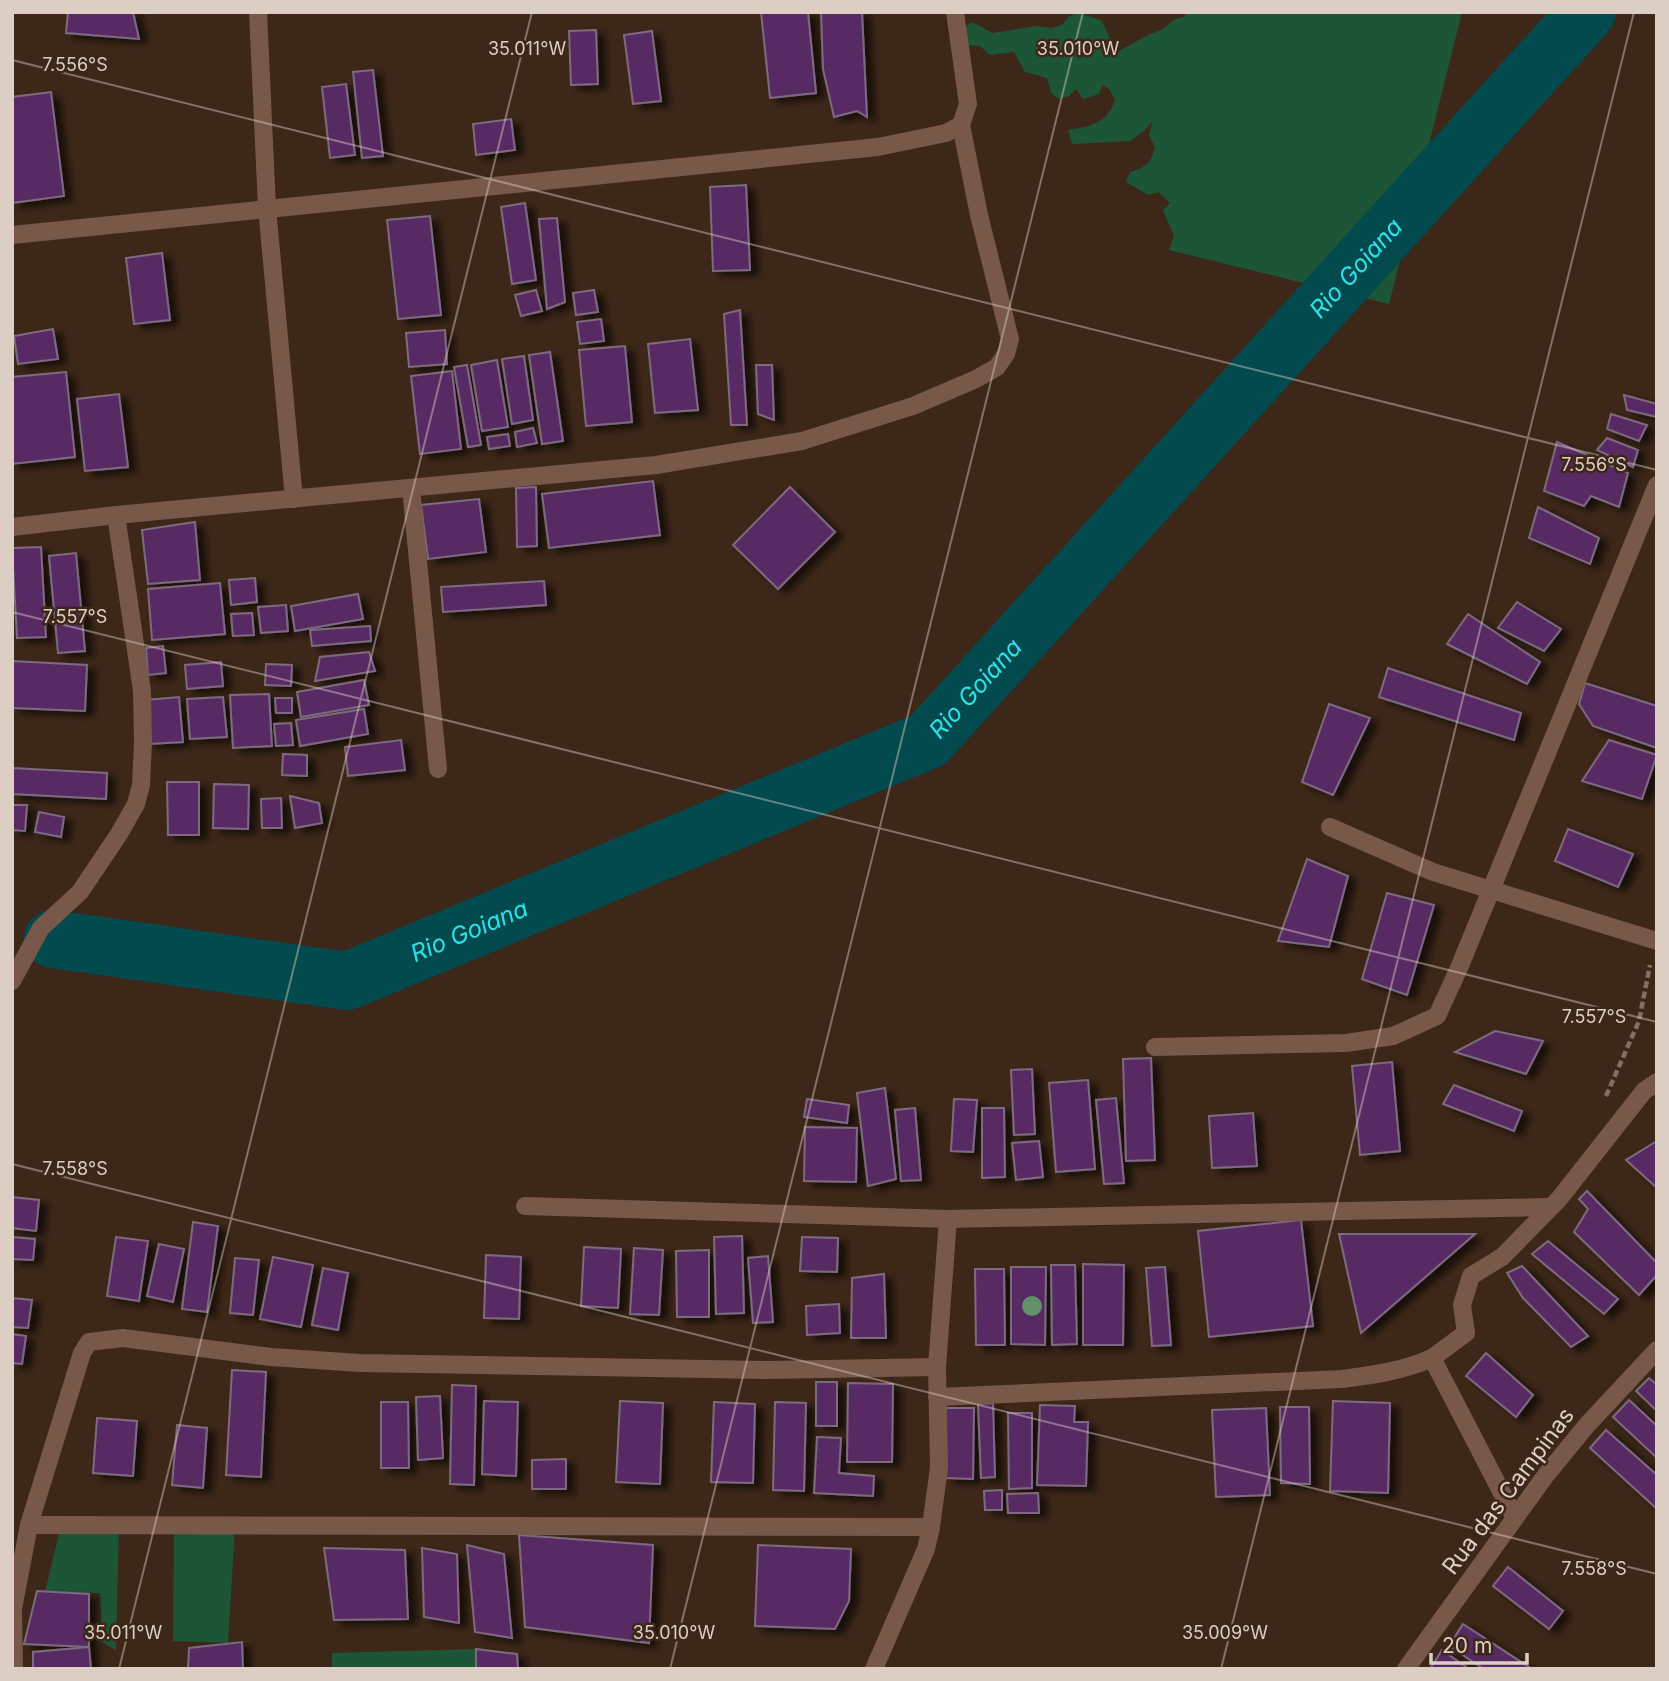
<svg xmlns="http://www.w3.org/2000/svg" width="1669" height="1681" font-family="Inter,sans-serif">
	<style>
		.green { fill: #1c5637 }
		.lines { fill: none; stroke-linecap: round; stroke-linejoin: round }
		.river { stroke: #024a4d; stroke-width: 58 }
		.building { fill: #582c63; stroke: #7d6a81; stroke-width: 2; filter: url(#shadow) }
		.path { stroke: #837064; stroke-width: 4.5; stroke-dasharray: 7 3.5; stroke-linecap: butt }
		.minor { stroke: #775849; stroke-width: 18 }
		.tree { fill: #619168 }
		.ticks { fill: none; stroke: #ddcec4; stroke-width: 2; stroke-opacity: 0.45 }
		.labels { text-anchor: middle; dominant-baseline: central; stroke-width: 5; stroke-linejoin: round; paint-order: stroke }
		.street-label { font-size: 23px; fill: #ddcec4; stroke: #3d2718 }
		.water-label { font-size: 24px; font-style: italic; fill: #2ee1e9; stroke: #3d2718 }
		.ticks-label { font-size: 18px; text-anchor: middle; fill: #ddcec4; stroke: #3d2718; stroke-width: 5; stroke-linejoin: round; paint-order: stroke }
	</style>
	<defs>
		<filter id="shadow"><feDropShadow dx="8" dy="4.5" stdDeviation="3.5" flood-color="#0009"/></filter>
	</defs>
	<rect width="100%" height="100%" fill="#3d2718"/>
	<g class="green">
		<path d="M 1187,12 L 1462,12 L 1389,304 L 1169,250 L 1174,236 L 1163,210 L 1170,203 L 1159,192 L 1148,195 L 1126,182 L 1130,172 C 1146,168 1151,163 1155,147 L 1149,135 L 1153,120 L 1146,129 L 1130,141 L 1072,144 L 1068,130 C 1090,127 1108,123 1115,100 L 1110,90 L 1103,85 L 1099,94 L 1083,99 L 1076,89 L 1069,96 L 1059,99 L 1051,93 L 1047,78 L 1025,72 L 1014,52 L 990,55 L 980,46 L 961,45 L 964,28 L 972,22 L 993,33 L 1037,26 L 1052,28 L 1063,24 L 1069,16 L 1079,13 L 1101,20 L 1117,52 L 1148,35 L 1163,29 L 1175,19 L 1184,17 Z"/>
		<path d="M 61,1525 L 119,1525 L 116,1650 L 102,1642 L 100,1593 L 45,1592 Z"/>
		<path d="M 174,1526 L 235,1526 L 228,1643 L 173,1641 Z"/>
		<path d="M 476,1649 L 476,1669 L 332,1669 L 332,1653 Z"/>
	</g>
	<g class="lines">
		<path class="river" id="s1" d="M 53,939 L 347,981 L 928,740 L 1587,12"/>
	</g>
	<g class="building">
		<path d="M 68,12 L 133,12 L 139,39 L 66,33 Z"/>
		<path d="M 761,12 L 808,12 L 816,93 L 770,98 Z"/>
		<path d="M 821,12 L 862,12 L 867,117 L 857,111 L 834,117 L 823,69 Z"/>
		<path d="M 596,30 L 598,84 L 571,85 L 569,31 Z"/>
		<path d="M 652,31 L 661,101 L 633,104 L 624,35 Z"/>
		<path d="M 373,70 L 383,156 L 362,158 L 353,72 Z"/>
		<path d="M 346,84 L 355,155 L 330,158 L 322,87 Z"/>
		<path d="M 51,92 L 64,196 L 12,203 L 12,97 Z"/>
		<path d="M 511,119 L 515,150 L 476,155 L 473,124 Z"/>
		<path d="M 746,185 L 750,270 L 713,271 L 710,187 Z"/>
		<path d="M 525,203 L 536,280 L 512,284 L 501,207 Z"/>
		<path d="M 430,216 L 441,315 L 398,319 L 387,220 Z"/>
		<path d="M 557,218 L 565,302 L 547,309 L 539,219 Z"/>
		<path d="M 162,253 L 170,320 L 134,324 L 126,258 Z"/>
		<path d="M 536,290 L 542,311 L 521,316 L 515,295 Z"/>
		<path d="M 594,290 L 598,312 L 576,315 L 573,293 Z"/>
		<path d="M 740,310 L 747,425 L 731,425 L 724,314 Z"/>
		<path d="M 601,319 L 604,341 L 580,344 L 577,322 Z"/>
		<path d="M 53,329 L 58,359 L 18,364 L 14,336 Z"/>
		<path d="M 445,330 L 447,364 L 409,367 L 406,333 Z"/>
		<path d="M 690,339 L 698,410 L 655,413 L 648,344 Z"/>
		<path d="M 625,346 L 632,422 L 586,426 L 579,350 Z"/>
		<path d="M 550,352 L 563,441 L 542,444 L 529,355 Z"/>
		<path d="M 524,356 L 533,420 L 512,424 L 502,359 Z"/>
		<path d="M 497,360 L 508,427 L 482,431 L 471,365 Z"/>
		<path d="M 467,365 L 481,445 L 468,447 L 454,367 Z"/>
		<path d="M 756,365 L 772,365 L 774,420 L 758,414 Z"/>
		<path d="M 452,371 L 461,449 L 420,454 L 411,376 Z"/>
		<path d="M 66,372 L 75,457 L 12,464 L 12,377 Z"/>
		<path d="M 119,394 L 128,467 L 85,471 L 77,399 Z"/>
		<path d="M 1624,395 L 1657,404 L 1657,417 L 1627,410 Z"/>
		<path d="M 1611,414 L 1647,425 L 1639,441 L 1607,429 Z"/>
		<path d="M 533,428 L 537,443 L 517,447 L 515,432 Z"/>
		<path d="M 508,434 L 510,446 L 489,449 L 487,437 Z"/>
		<path d="M 1607,438 L 1638,450 L 1633,467 L 1597,450 Z"/>
		<path d="M 1557,442 L 1628,473 L 1619,507 L 1591,496 L 1584,506 L 1544,491 Z"/>
		<path d="M 653,481 L 660,535 L 549,548 L 542,494 Z"/>
		<path d="M 536,487 L 537,546 L 517,547 L 516,488 Z"/>
		<path d="M 790,487 L 835,532 L 778,589 L 733,545 Z"/>
		<path d="M 479,499 L 486,552 L 428,559 L 421,505 Z"/>
		<path d="M 1538,507 L 1599,538 L 1590,564 L 1529,538 Z"/>
		<path d="M 195,522 L 200,580 L 148,584 L 142,530 Z"/>
		<path d="M 41,547 L 46,637 L 17,638 L 12,548 Z"/>
		<path d="M 76,553 L 85,651 L 58,653 L 49,556 Z"/>
		<path d="M 255,578 L 257,602 L 231,605 L 229,580 Z"/>
		<path d="M 544,581 L 546,605 L 443,612 L 441,587 Z"/>
		<path d="M 220,583 L 225,634 L 152,640 L 148,589 Z"/>
		<path d="M 358,594 L 363,619 L 295,631 L 291,606 Z"/>
		<path d="M 1517,602 L 1561,629 L 1544,651 L 1498,628 Z"/>
		<path d="M 286,605 L 288,631 L 261,633 L 258,607 Z"/>
		<path d="M 252,613 L 254,635 L 233,636 L 231,614 Z"/>
		<path d="M 1468,614 L 1540,662 L 1527,684 L 1447,644 Z"/>
		<path d="M 370,626 L 371,641 L 312,646 L 310,630 Z"/>
		<path d="M 163,646 L 166,673 L 148,675 L 146,648 Z"/>
		<path d="M 369,652 L 375,671 L 315,681 L 320,657 Z"/>
		<path d="M 12,661 L 87,665 L 85,711 L 12,708 Z"/>
		<path d="M 221,662 L 223,686 L 187,689 L 185,665 Z"/>
		<path d="M 266,664 L 292,665 L 291,686 L 265,685 Z"/>
		<path d="M 1388,668 L 1521,713 L 1514,740 L 1379,697 Z"/>
		<path d="M 364,680 L 369,705 L 301,717 L 297,692 Z"/>
		<path d="M 1585,683 L 1657,706 L 1657,748 L 1593,726 L 1579,704 Z"/>
		<path d="M 269,694 L 272,746 L 233,748 L 230,695 Z"/>
		<path d="M 179,697 L 183,742 L 149,744 L 146,700 Z"/>
		<path d="M 223,697 L 227,737 L 190,739 L 187,699 Z"/>
		<path d="M 275,698 L 292,698 L 292,713 L 276,713 Z"/>
		<path d="M 1329,704 L 1370,718 L 1333,795 L 1302,782 Z"/>
		<path d="M 364,709 L 368,734 L 300,746 L 296,720 Z"/>
		<path d="M 291,723 L 293,745 L 276,746 L 274,724 Z"/>
		<path d="M 401,740 L 405,770 L 348,776 L 345,747 Z"/>
		<path d="M 1609,740 L 1657,755 L 1642,799 L 1582,781 Z"/>
		<path d="M 283,754 L 307,755 L 307,776 L 282,775 Z"/>
		<path d="M 12,768 L 107,773 L 106,799 L 12,794 Z"/>
		<path d="M 167,782 L 199,782 L 199,835 L 168,835 Z"/>
		<path d="M 214,784 L 249,785 L 248,829 L 213,828 Z"/>
		<path d="M 290,796 L 319,803 L 322,823 L 295,828 Z"/>
		<path d="M 281,798 L 282,828 L 262,828 L 261,799 Z"/>
		<path d="M 12,805 L 27,805 L 25,831 L 12,830 Z"/>
		<path d="M 39,812 L 64,817 L 61,837 L 35,832 Z"/>
		<path d="M 1568,829 L 1633,854 L 1618,887 L 1555,861 Z"/>
		<path d="M 1307,859 L 1348,876 L 1329,947 L 1278,941 Z"/>
		<path d="M 1387,893 L 1434,905 L 1407,995 L 1362,979 Z"/>
		<path d="M 1495,1031 L 1543,1041 L 1526,1074 L 1455,1052 Z"/>
		<path d="M 1151,1058 L 1155,1160 L 1126,1161 L 1123,1059 Z"/>
		<path d="M 1392,1062 L 1400,1151 L 1360,1155 L 1352,1066 Z"/>
		<path d="M 1032,1069 L 1035,1134 L 1014,1135 L 1011,1070 Z"/>
		<path d="M 1088,1080 L 1095,1169 L 1056,1172 L 1049,1083 Z"/>
		<path d="M 1454,1085 L 1522,1111 L 1514,1131 L 1443,1104 Z"/>
		<path d="M 885,1088 L 896,1179 L 868,1186 L 857,1093 Z"/>
		<path d="M 1116,1098 L 1124,1183 L 1104,1184 L 1096,1100 Z"/>
		<path d="M 807,1099 L 849,1105 L 847,1123 L 804,1117 Z"/>
		<path d="M 954,1099 L 977,1100 L 973,1152 L 951,1151 Z"/>
		<path d="M 915,1108 L 921,1180 L 901,1181 L 895,1110 Z"/>
		<path d="M 982,1108 L 1004,1108 L 1005,1177 L 982,1178 Z"/>
		<path d="M 1253,1113 L 1257,1166 L 1212,1168 L 1209,1116 Z"/>
		<path d="M 805,1127 L 857,1128 L 856,1182 L 804,1181 Z"/>
		<path d="M 1039,1141 L 1043,1177 L 1016,1180 L 1012,1143 Z"/>
		<path d="M 1657,1141 L 1657,1188 L 1626,1160 Z"/>
		<path d="M 1587,1191 L 1657,1263 L 1657,1275 L 1639,1295 L 1574,1232 L 1588,1209 L 1579,1199 Z"/>
		<path d="M 12,1197 L 39,1200 L 36,1231 L 12,1228 Z"/>
		<path d="M 1301,1220 L 1313,1326 L 1209,1337 L 1198,1231 Z"/>
		<path d="M 193,1222 L 218,1226 L 207,1312 L 182,1309 Z"/>
		<path d="M 1339,1234 L 1475,1234 L 1361,1333 Z"/>
		<path d="M 742,1236 L 744,1313 L 716,1314 L 714,1237 Z"/>
		<path d="M 12,1237 L 35,1239 L 33,1260 L 12,1259 Z"/>
		<path d="M 116,1237 L 148,1241 L 139,1301 L 107,1296 Z"/>
		<path d="M 802,1237 L 838,1238 L 837,1272 L 800,1271 Z"/>
		<path d="M 1548,1241 L 1618,1299 L 1604,1314 L 1532,1254 Z"/>
		<path d="M 159,1244 L 184,1249 L 173,1302 L 147,1296 Z"/>
		<path d="M 584,1247 L 621,1249 L 618,1308 L 581,1306 Z"/>
		<path d="M 634,1248 L 663,1250 L 659,1315 L 630,1314 Z"/>
		<path d="M 709,1250 L 709,1317 L 677,1317 L 676,1251 Z"/>
		<path d="M 486,1255 L 521,1257 L 519,1319 L 484,1318 Z"/>
		<path d="M 768,1256 L 773,1322 L 753,1323 L 748,1258 Z"/>
		<path d="M 273,1257 L 313,1265 L 301,1327 L 260,1319 Z"/>
		<path d="M 235,1258 L 259,1260 L 253,1315 L 230,1313 Z"/>
		<path d="M 1083,1264 L 1124,1265 L 1123,1345 L 1083,1345 Z"/>
		<path d="M 1051,1265 L 1075,1265 L 1077,1344 L 1052,1345 Z"/>
		<path d="M 1522,1266 L 1588,1336 L 1571,1347 L 1523,1298 L 1507,1273 Z"/>
		<path d="M 1011,1267 L 1046,1267 L 1045,1345 L 1011,1344 Z"/>
		<path d="M 1165,1267 L 1171,1345 L 1152,1346 L 1146,1268 Z"/>
		<path d="M 323,1268 L 348,1273 L 338,1330 L 312,1325 Z"/>
		<path d="M 975,1269 L 1004,1269 L 1005,1345 L 976,1345 Z"/>
		<path d="M 884,1274 L 886,1338 L 851,1338 L 852,1278 Z"/>
		<path d="M 12,1298 L 32,1300 L 28,1328 L 12,1327 Z"/>
		<path d="M 839,1304 L 840,1333 L 807,1335 L 806,1306 Z"/>
		<path d="M 12,1334 L 26,1336 L 22,1364 L 12,1363 Z"/>
		<path d="M 1486,1353 L 1533,1395 L 1516,1417 L 1466,1376 Z"/>
		<path d="M 232,1370 L 266,1372 L 261,1477 L 226,1475 Z"/>
		<path d="M 1649,1378 L 1657,1385 L 1657,1411 L 1636,1391 Z"/>
		<rect x="816" y="1382" width="21" height="44"/>
		<path d="M 848,1383 L 893,1384 L 892,1462 L 847,1462 Z"/>
		<path d="M 452,1385 L 476,1386 L 474,1485 L 450,1484 Z"/>
		<path d="M 440,1396 L 443,1458 L 418,1460 L 416,1397 Z"/>
		<path d="M 1629,1400 L 1657,1426 L 1657,1458 L 1613,1417 Z"/>
		<path d="M 484,1401 L 518,1402 L 516,1476 L 482,1474 Z"/>
		<path d="M 620,1401 L 663,1403 L 660,1484 L 616,1482 Z"/>
		<path d="M 1333,1401 L 1390,1403 L 1388,1493 L 1330,1491 Z"/>
		<path d="M 381,1402 L 408,1402 L 409,1468 L 381,1468 Z"/>
		<path d="M 714,1402 L 755,1404 L 753,1483 L 711,1482 Z"/>
		<path d="M 775,1402 L 806,1403 L 804,1491 L 773,1490 Z"/>
		<path d="M 993,1403 L 995,1477 L 981,1478 L 978,1404 Z"/>
		<path d="M 1040,1405 L 1075,1406 L 1074,1422 L 1088,1422 L 1086,1486 L 1037,1485 Z"/>
		<path d="M 1280,1407 L 1309,1407 L 1310,1484 L 1281,1483 Z"/>
		<path d="M 946,1408 L 974,1408 L 973,1479 L 946,1478 Z"/>
		<path d="M 1266,1408 L 1270,1495 L 1216,1497 L 1212,1410 Z"/>
		<path d="M 1008,1413 L 1032,1413 L 1032,1488 L 1009,1489 Z"/>
		<path d="M 97,1418 L 137,1421 L 133,1476 L 93,1473 Z"/>
		<path d="M 177,1425 L 207,1428 L 203,1488 L 172,1485 Z"/>
		<path d="M 1606,1430 L 1657,1475 L 1657,1509 L 1590,1448 Z"/>
		<path d="M 817,1437 L 841,1438 L 839,1473 L 874,1476 L 873,1496 L 814,1493 Z"/>
		<path d="M 566,1459 L 566,1489 L 532,1489 L 532,1460 Z"/>
		<path d="M 1002,1490 L 1002,1510 L 985,1510 L 984,1491 Z"/>
		<path d="M 1038,1493 L 1039,1513 L 1008,1513 L 1007,1494 Z"/>
		<path d="M 519,1535 L 653,1545 L 649,1643 L 525,1627 Z"/>
		<path d="M 467,1545 L 504,1554 L 512,1638 L 475,1632 Z"/>
		<path d="M 758,1545 L 851,1549 L 849,1601 L 835,1629 L 755,1626 Z"/>
		<path d="M 324,1548 L 405,1550 L 408,1619 L 334,1620 Z"/>
		<path d="M 422,1548 L 457,1554 L 459,1623 L 424,1617 Z"/>
		<path d="M 1508,1567 L 1563,1611 L 1549,1629 L 1493,1586 Z"/>
		<path d="M 37,1591 L 89,1594 L 89,1647 L 24,1644 Z"/>
		<path d="M 1463,1624 L 1532,1669 L 1484,1669 L 1449,1646 Z"/>
		<path d="M 242,1642 L 243,1669 L 188,1669 L 189,1648 Z"/>
		<path d="M 89,1647 L 91,1669 L 33,1669 L 33,1652 Z"/>
		<path d="M 476,1649 L 517,1654 L 518,1669 L 476,1669 Z"/>
		<path d="M 1442,1650 L 1469,1669 L 1430,1669 Z"/>
	</g>
	<g class="lines">
		<path class="path" d="M 1606,1096 L 1639,1021 L 1650,965"/>
		<g class="minor">
			<path d="M 258,12 L 267,208 L 294,499"/>
			<path d="M 12,235 L 878,147 L 946,133 L 961,125 L 968,104 L 955,12"/>
			<path d="M 411,488 L 438,769"/>
			<path d="M 12,527 L 116,515 L 656,465 L 802,441 L 913,406 L 976,379 L 997,367 L 1006,354 L 1010,339 L 979,215 L 961,125"/>
			<path d="M 1330,827 L 1433,872 L 1657,941"/>
			<path d="M 12,981 L 41,928 L 80,892 L 119,834 L 136,804 L 141,785 L 143,743 L 142,691 L 116,515"/>
			<path d="M 1155,1047 L 1346,1043 L 1393,1036 L 1437,1016 L 1459,968 L 1657,485"/>
			<path d="M 525,1206 L 948,1219 L 1548,1207"/>
			<path d="M 937,1397 L 1342,1379 C 1373,1375 1403,1371 1432,1358"/>
			<path d="M 1515,1518 L 1432,1358 L 1466,1333 L 1462,1305 L 1471,1276 L 1502,1257 L 1559,1199 L 1644,1091 L 1657,1082"/>
			<path d="M 29,1525 L 931,1527"/>
			<path d="M 14,1669 L 13,1609 L 29,1525 L 82,1353 L 89,1342 L 123,1338 L 271,1357 L 360,1363 L 767,1370 L 937,1367"/>
			<path d="M 874,1669 L 926,1549 L 931,1527 L 939,1467 L 937,1367 L 948,1219"/>
			<path d="M 1406,1669 L 1546,1475 L 1587,1425 L 1657,1350"/>
		</g>
	</g>
	<circle class="tree" cx="1032" cy="1306" r="10"/>
	<path class="ticks" d="M 12,60 L 1657,470M 12,612 L 1657,1022M 12,1164 L 1657,1574M 119,1669 L 532,12M 670,1669 L 1083,12M 1221,1669 L 1634,12"/>
	<g class="labels">
		<g class="street-label">
			<text transform="translate(1508 1491) rotate(-53)">Rua das Campinas</text>
		</g>
		<g class="water-label">
			<text stroke="none"><textPath href="#s1" startOffset="1563">Rio Goiana</textPath></text>
			<text stroke="none"><textPath href="#s1" startOffset="996">Rio Goiana</textPath></text>
			<text stroke="none"><textPath href="#s1" startOffset="429">Rio Goiana</textPath></text>
		</g>
	</g>
	<g class="ticks-label">
		<text x="527" y="55">35.011°W</text>
		<text x="1078" y="55">35.010°W</text>
		<text x="75" y="71">7.556°S</text>
		<text x="1594" y="471">7.556°S</text>
		<text x="75" y="623">7.557°S</text>
		<text x="1594" y="1023">7.557°S</text>
		<text x="75" y="1175">7.558°S</text>
		<text x="1594" y="1575">7.558°S</text>
		<text x="123" y="1639">35.011°W</text>
		<text x="674" y="1639">35.010°W</text>
		<text x="1225" y="1639">35.009°W</text>
	</g>
	<rect width="1669" height="1681" fill="none" stroke="#ddcec4" stroke-width="28"/>
	<path d="M1431 1653v10h96v-10" fill="none" stroke="#ddcec4" stroke-width="3.5"/>
	<text x="1442" y="1653" font-size="21" fill="#ddcec4" stroke="#3d2718" stroke-width="5" paint-order="stroke">20 m</text>
</svg>
